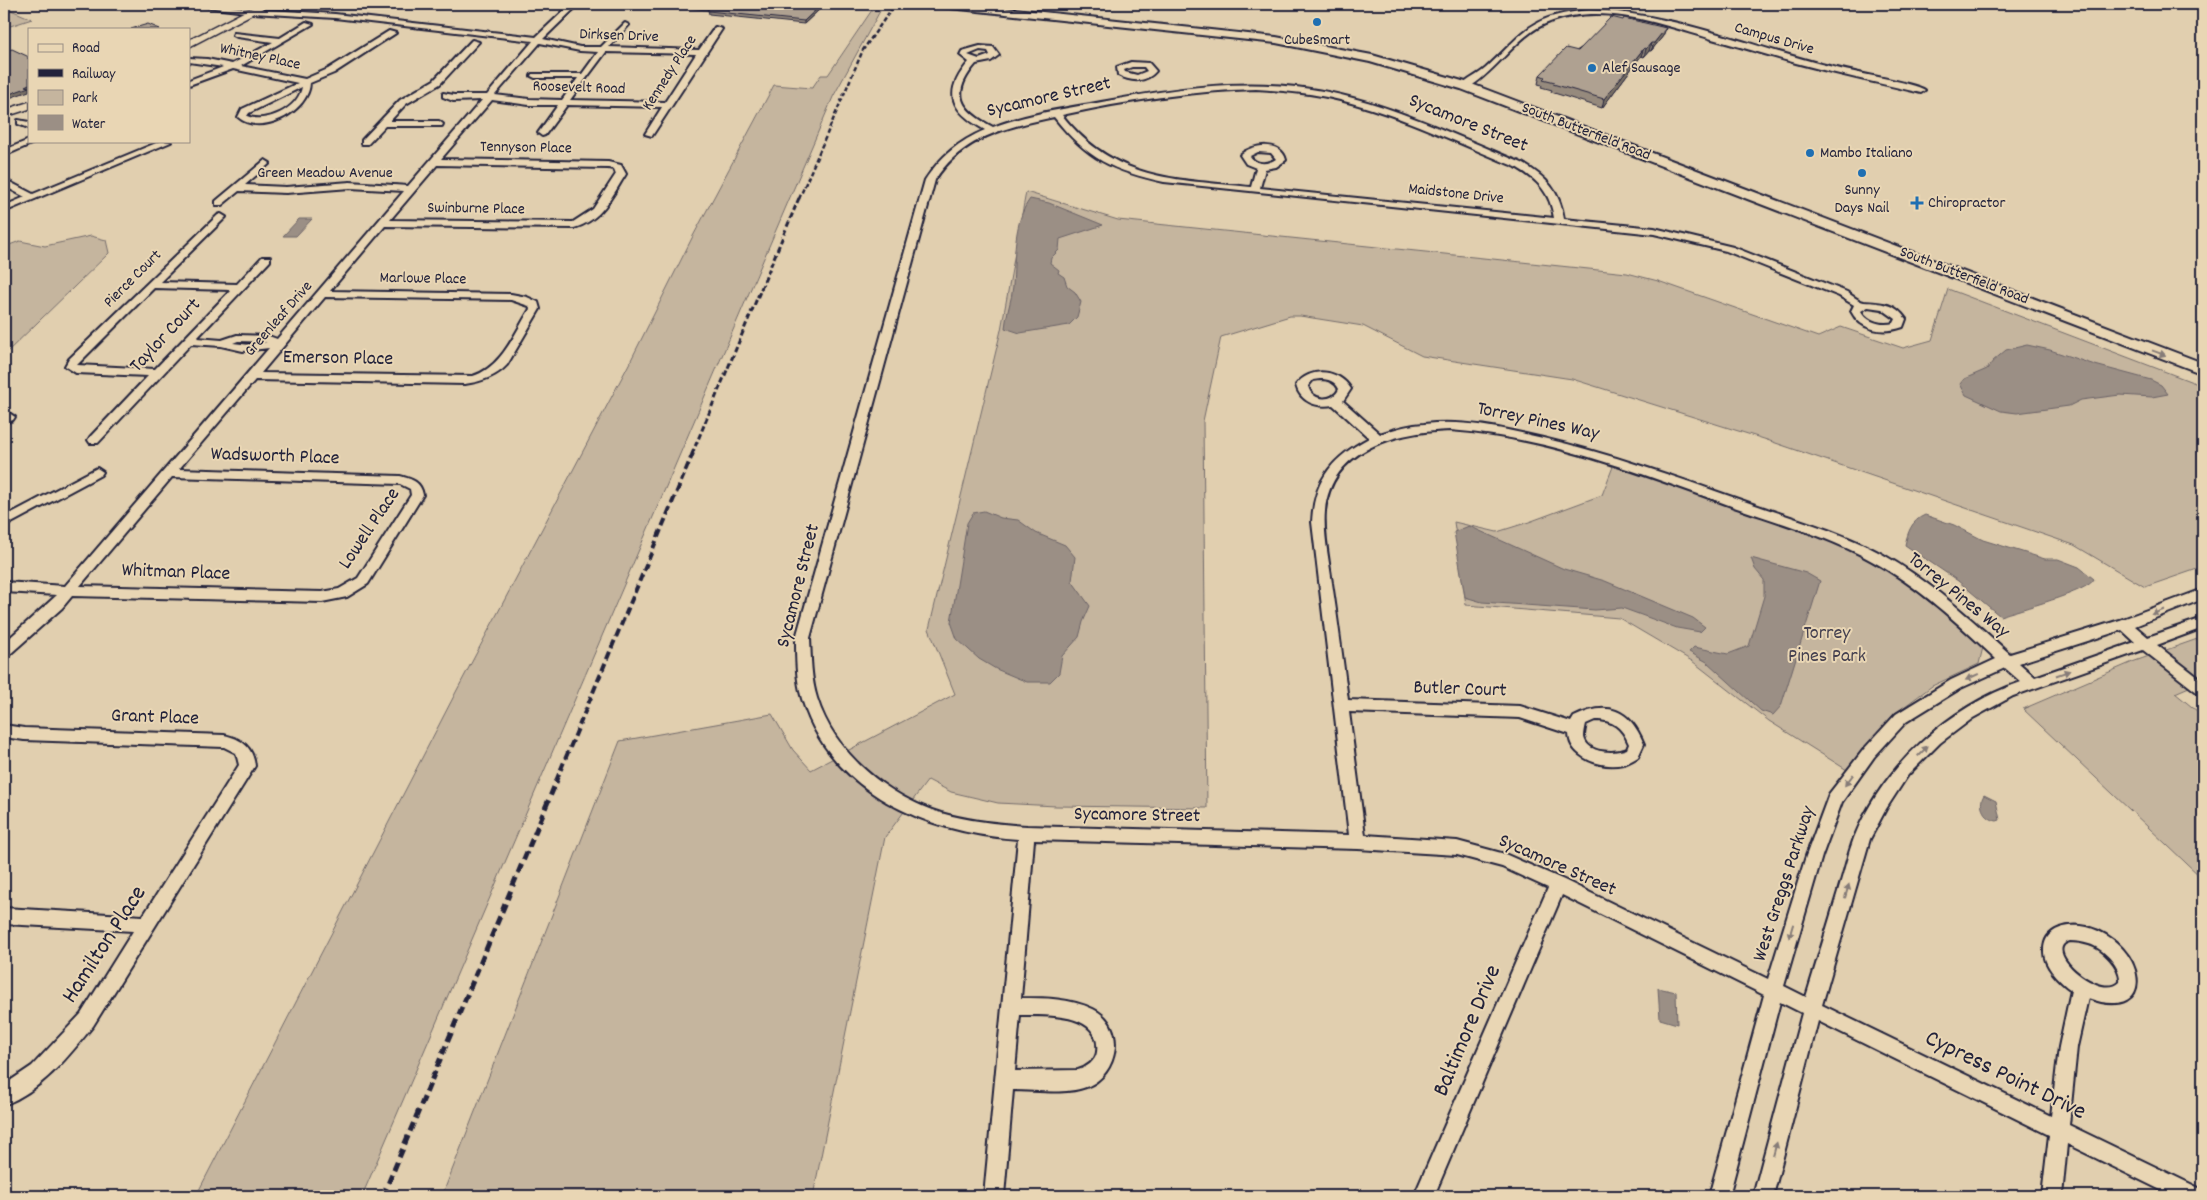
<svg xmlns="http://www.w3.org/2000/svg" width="2207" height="1200" font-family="Dekko,sans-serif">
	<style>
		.green { fill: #c5b59e; stroke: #746c6c }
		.water { fill: #9b8f85; stroke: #6b6367 }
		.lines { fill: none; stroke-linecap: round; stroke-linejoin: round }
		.minor-casing { stroke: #22223b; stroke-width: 4 }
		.tertiary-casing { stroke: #22223b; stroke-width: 3 }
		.secondary-casing { stroke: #22223b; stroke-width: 4 }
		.minor { fill: #e9d6b4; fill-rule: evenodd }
		.tertiary { fill: #e9d6b4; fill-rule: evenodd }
		.secondary { fill: #e9d6b4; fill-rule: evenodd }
		.rail-far3 { stroke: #22223b; stroke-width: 2.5; stroke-dasharray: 4.5 2.5; stroke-linecap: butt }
		.rail-far2 { stroke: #22223b; stroke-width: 3; stroke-dasharray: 5.5 3; stroke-linecap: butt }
		.rail-far1 { stroke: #22223b; stroke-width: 4; stroke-dasharray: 8 4; stroke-linecap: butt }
		.rail { stroke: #22223b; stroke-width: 5; stroke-dasharray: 9 5; stroke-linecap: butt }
		.wall { fill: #968a7d; stroke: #22223b }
		.shaded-wall { fill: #7a7166; stroke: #22223b }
		.building { fill: #afa191; stroke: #22223b }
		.oneway { fill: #867c78 }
		.poi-dot { fill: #1f6fb2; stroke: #e9d6b4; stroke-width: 2 }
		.labels { text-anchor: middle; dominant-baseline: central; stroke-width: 4; stroke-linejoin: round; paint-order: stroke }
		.far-street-label { font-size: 16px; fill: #22223b; stroke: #e9d6b4 }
		.far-poi-label { font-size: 16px; fill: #22223b; stroke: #e9d6b4; text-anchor: start }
		.street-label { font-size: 20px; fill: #22223b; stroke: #e9d6b4 }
		.park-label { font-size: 20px; fill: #433f4f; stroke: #e9d6b4 }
		.near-street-label { font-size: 24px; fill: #22223b; stroke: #e9d6b4 }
	</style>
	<rect width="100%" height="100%" fill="#e1cfaf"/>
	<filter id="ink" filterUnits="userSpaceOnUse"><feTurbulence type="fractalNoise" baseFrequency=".02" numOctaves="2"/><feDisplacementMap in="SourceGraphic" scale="10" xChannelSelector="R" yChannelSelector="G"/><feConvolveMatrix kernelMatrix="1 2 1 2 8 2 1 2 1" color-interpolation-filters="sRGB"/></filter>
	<g filter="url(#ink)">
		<g class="green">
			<path d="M 4,7 L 32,19 L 4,28 Z"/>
			<path d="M 872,10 L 880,11 L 833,97 L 362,1196 L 196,1196 L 456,692 L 630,362 L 692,238 L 774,85 L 812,88 L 821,75 L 828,75 Z"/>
			<path d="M 1026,192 L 1118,220 L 1627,273 L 1658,281 L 1818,337 L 1841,327 L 1903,348 L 1932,340 L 1948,289 L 2203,386 L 2203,567 L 2145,587 L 2074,545 L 1764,439 L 1572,379 L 1422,356 L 1363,326 L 1300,316 L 1290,316 L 1221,337 L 1203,421 L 1207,808 L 1056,806 L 998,803 L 951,792 L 928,780 L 885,837 L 813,1196 L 442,1196 L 620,741 L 772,714 L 793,750 L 811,770 L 955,694 L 929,629 L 1001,330 Z"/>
			<path d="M 91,236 L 106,240 L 109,253 L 4,355 L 4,247 L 20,241 L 45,246 Z"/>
			<path d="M 1614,464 L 1832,542 L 1869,559 L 1891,572 L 1952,619 L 1983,647 L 1979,664 L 1932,686 L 1893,715 L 1847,770 L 1769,721 L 1692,661 L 1619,618 L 1466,605 L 1454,522 L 1497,532 L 1529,522 L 1602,495 Z"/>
			<path d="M 2203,637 L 2203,681 L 2175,693 L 2203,716 L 2203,879 L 2023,709 L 2135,661 Z"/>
		</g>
		<g class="water">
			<path d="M 1030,199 L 1049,203 L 1103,225 L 1060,239 L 1059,250 L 1051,258 L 1050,263 L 1059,270 L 1058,273 L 1064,277 L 1067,286 L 1075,292 L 1081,302 L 1077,317 L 1069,325 L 1020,333 L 1005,328 C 1006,314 1012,300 1013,286 C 1015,258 1013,222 1030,199 Z"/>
			<path d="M 299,219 L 312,219 L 296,236 L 283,236 Z"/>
			<path d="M 2027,345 L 2050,350 L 2095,365 L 2151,380 L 2161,385 L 2168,394 L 2152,397 L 2120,395 L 2081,400 L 2069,406 L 2017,413 L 2001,411 L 1966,395 L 1960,384 L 1964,379 L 1987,369 L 1993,361 L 2006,350 Z"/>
			<path d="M 984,511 L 1001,518 L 1018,520 L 1036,533 L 1065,545 L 1075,557 L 1072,581 L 1090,606 L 1083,622 L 1079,637 L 1062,656 L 1059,673 L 1050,682 L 1027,682 L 996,669 L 979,659 L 957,639 L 951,622 L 967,523 L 973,513 Z"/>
			<path d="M 1925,515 L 1954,525 L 1983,540 L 2045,559 L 2058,559 L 2079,567 L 2094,579 C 2089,592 2017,610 2000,616 L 1958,581 L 1905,545 C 1908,532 1911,521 1925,515 Z"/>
			<path d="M 1469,526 L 1564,569 L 1605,581 L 1693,618 L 1705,627 L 1700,632 L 1677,628 L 1622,608 L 1595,610 L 1482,602 L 1465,597 L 1454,532 Z"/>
			<path d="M 1751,558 L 1806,573 L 1820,581 L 1781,706 L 1773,715 L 1761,711 L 1707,662 L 1689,652 L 1694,647 L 1728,654 L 1749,646 L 1764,596 L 1764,580 L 1755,569 Z"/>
			<path d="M 1984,795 L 1996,801 L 2000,820 L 1997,821 C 1985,819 1977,806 1984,795 Z"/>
			<path d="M 1658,988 L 1676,992 L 1677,1024 L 1660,1019 Z"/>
		</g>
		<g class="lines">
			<defs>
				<g id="minor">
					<path d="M 195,4 L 214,4 L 253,9 L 335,14 L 536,37 L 571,4 L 579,4 L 543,39 L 580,47 L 601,47 L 625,23 L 629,25 L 609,47 L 699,50 L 715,27 L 722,29 L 652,136 L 645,134 L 662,107 L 567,105 L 545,135 L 542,136 L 538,133 L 558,105 L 529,105 L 492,100 L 441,159 L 608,162 L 621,165 L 626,174 C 612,196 601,221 574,228 L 385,226 L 330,291 L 511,294 L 527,297 L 538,302 L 540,309 L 507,365 C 496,377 480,382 465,384 L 255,380 L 179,469 L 400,476 C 412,479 421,482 423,495 L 368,584 L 347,597 L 322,602 L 72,596 L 62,608 L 9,655 L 4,656 L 4,643 L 57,595 L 4,592 L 4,582 L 65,586 L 269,348 L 243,351 L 221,346 L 191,344 L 98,443 L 90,443 L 88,440 L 90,437 L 148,376 L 76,373 L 65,366 L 69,359 L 218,215 L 221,214 L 226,217 L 224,219 L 160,282 L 237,284 L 262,257 L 270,257 L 270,261 L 197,338 L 222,340 L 237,335 L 269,336 L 277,339 L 404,191 L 350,188 L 286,193 L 239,191 L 222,205 L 216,205 L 216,201 L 265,160 L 270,163 L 268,165 L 245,185 L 286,187 L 350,182 L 408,186 L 482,100 L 453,101 L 443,97 L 443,93 L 454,95 L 487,95 L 533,41 L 335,18 L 253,13 L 199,6 ZM 540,43 L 580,51 L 598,52 L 582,74 L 532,74 L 531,76 L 535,78 L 578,78 L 562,100 L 529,99 L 495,95 ZM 606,52 L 696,54 L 665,102 L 570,100 ZM 437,165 L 608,168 L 614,169 L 616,174 L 593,209 L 573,222 L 390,220 ZM 154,288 L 231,290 L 155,369 L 77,365 ZM 325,297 L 511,300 L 529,306 L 530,309 C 514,334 502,367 473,376 L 261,373 ZM 238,341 L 267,342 L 250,345 L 233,343 ZM 172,477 L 400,484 L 410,489 L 411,495 L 358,578 L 339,589 L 322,592 L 80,586 Z"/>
					<path d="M 1589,10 C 1670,12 1755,48 1833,67 C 1850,72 1916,83 1925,90 L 1921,93 C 1879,83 1837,74 1796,63 C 1768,55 1740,47 1712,39 C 1661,24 1602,2 1550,22 C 1518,33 1498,70 1468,88 L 1461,86 C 1468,79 1478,75 1486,68 C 1527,30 1529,16 1589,10 Z"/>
					<path d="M 306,22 L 313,24 L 241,66 L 305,79 L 328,69 L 389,31 L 396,33 L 334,73 L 310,83 C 309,112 260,137 238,117 L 242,109 L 298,83 L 233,69 L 189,85 L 189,80 L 223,67 L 189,62 L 189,58 L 207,59 L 232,64 L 273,42 L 237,37 L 233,35 L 234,33 L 280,38 ZM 302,87 C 298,109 266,124 247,116 L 249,113 Z"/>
					<path d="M 472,40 L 479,42 L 440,84 L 406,104 L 390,121 L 439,121 L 443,124 L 442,126 L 385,126 L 368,144 L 362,144 L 362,140 L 400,100 L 434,80 Z"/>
					<path d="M 980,46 L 993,47 L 999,55 L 991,61 L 976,64 C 950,94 960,110 993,127 C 1029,113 1070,108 1107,101 C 1170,89 1233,80 1296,87 C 1376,96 1449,133 1522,163 C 1546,177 1560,191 1564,219 L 1654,228 L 1733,247 L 1847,292 C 1851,295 1859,301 1864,302 C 1882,303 1895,303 1906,319 L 1903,327 C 1883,334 1861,331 1851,311 L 1854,305 L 1839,296 L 1726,251 L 1654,234 L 1164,182 C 1113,171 1087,159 1054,117 C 1007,127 962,137 935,180 L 810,638 C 811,658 811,679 817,698 C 834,753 887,796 941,813 C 969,821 998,824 1027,826 L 1349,835 L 1312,522 C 1314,479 1333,457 1369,438 L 1333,405 C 1317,408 1300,402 1296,385 C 1310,366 1339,369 1351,389 L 1343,401 L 1380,434 C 1394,429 1408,425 1424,424 C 1464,419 1505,429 1543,438 C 1611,454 1676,477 1741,500 C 1788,517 1838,530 1882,554 C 1930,581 1970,618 2010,654 L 2120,620 L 2203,589 L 2203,599 L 2135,626 L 2148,637 L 2203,618 L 2203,628 L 2157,645 L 2203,681 L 2203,695 L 2198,693 L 2143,650 L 2013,696 L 1973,718 L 1940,743 L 1908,775 L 1886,809 L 1870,839 L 1822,1005 L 2051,1116 L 2059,1047 L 2071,990 C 2060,982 2043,966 2044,950 C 2044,927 2070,923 2087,927 C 2147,943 2159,1024 2088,998 L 2077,1047 L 2069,1125 L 2201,1189 L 2203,1196 L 2173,1196 L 2067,1144 L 2062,1196 L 2042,1196 L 2049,1135 L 1818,1021 L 1773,1196 L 1753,1196 L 1802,1013 L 1780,1002 L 1729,1196 L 1709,1196 L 1764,995 L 1562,895 L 1434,1196 L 1414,1196 L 1548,888 L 1502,867 L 1457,855 L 1358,849 L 1034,840 L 1021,998 C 1045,998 1070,998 1093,1009 C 1127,1025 1119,1075 1086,1087 C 1064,1095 1036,1090 1013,1090 L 1004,1196 L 984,1196 L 1018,839 C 927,833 831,793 802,699 C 796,679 796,658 796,638 L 925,180 C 941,156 959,141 985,130 C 951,111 942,93 969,62 L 960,55 L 962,51 ZM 980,50 L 988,51 L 990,55 L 979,59 L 968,55 ZM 1256,89 C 1284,91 1312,93 1340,100 C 1401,115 1458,143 1516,167 C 1538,180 1550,192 1554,218 L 1260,188 L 1265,169 L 1276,167 L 1286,160 C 1281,140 1252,144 1240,155 L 1246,164 L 1256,168 L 1251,187 C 1174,179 1114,181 1062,115 C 1126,101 1190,91 1256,89 ZM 1258,152 L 1271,153 L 1276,159 C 1267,165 1256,165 1250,156 ZM 1868,307 L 1882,309 L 1896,319 L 1894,323 C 1882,326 1868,323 1861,311 ZM 1320,379 C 1328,379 1335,381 1339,389 C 1333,403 1311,401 1308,386 L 1313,380 ZM 1450,430 C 1548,437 1642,474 1734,507 C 1780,523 1829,537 1872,561 C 1918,586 1958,623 1996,659 L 1951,680 L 1896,714 L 1864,749 L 1829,794 L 1806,856 L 1768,979 L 1564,880 L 1505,854 L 1457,841 L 1365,835 L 1349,712 L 1520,718 L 1569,734 C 1570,758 1602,769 1623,764 C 1628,763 1633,760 1638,757 L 1644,744 C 1630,709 1608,700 1574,717 L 1571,722 L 1520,706 L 1348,700 C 1343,661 1338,622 1332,583 C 1329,560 1323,534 1325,511 C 1331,448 1397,432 1450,430 ZM 2122,630 L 2135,642 L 2035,677 L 2019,663 ZM 2005,668 L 2021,682 C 1949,707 1883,766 1854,838 C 1848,854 1844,872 1839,888 C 1828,925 1817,961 1806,997 L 1784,986 L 1822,856 L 1842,802 L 1874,757 L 1906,722 L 1961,688 ZM 1595,720 C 1613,720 1622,727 1629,744 L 1627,749 C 1615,754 1587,754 1584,737 C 1584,733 1585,728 1586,724 ZM 2070,941 C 2076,941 2083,942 2089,944 C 2103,948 2122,967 2120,982 C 2103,1000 2052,960 2063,945 C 2064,943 2067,942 2070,941 ZM 1020,1015 C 1046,1015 1102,1012 1097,1052 C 1096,1061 1086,1068 1078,1070 L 1015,1071 Z"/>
					<path d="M 1131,62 L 1149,63 L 1156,71 C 1146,83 1131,82 1118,75 L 1117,67 ZM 1132,67 L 1144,67 L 1147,71 L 1137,75 L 1125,72 L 1124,70 Z"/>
					<path d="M 18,120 L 29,122 L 29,128 L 18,124 Z"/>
					<path d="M 29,140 L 38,141 L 4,156 L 4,150 Z"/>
					<path d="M 161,141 L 171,142 L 4,212 L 4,206 L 25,197 L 4,186 L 4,179 L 33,194 Z"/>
					<path d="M 9,413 L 15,417 L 13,420 L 4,423 L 4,415 Z"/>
					<path d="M 97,468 L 103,472 L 101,475 L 4,527 L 4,517 Z"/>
					<path d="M 4,725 L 24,728 L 224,735 C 242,739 253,747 255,766 L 93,1026 C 68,1057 42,1090 4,1105 L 4,1085 L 32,1066 L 81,1014 L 133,931 L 4,924 L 4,908 L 143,916 L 239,765 L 236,753 L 224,747 L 24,740 L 4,737 Z"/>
				</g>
				<g id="tertiary">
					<path d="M 259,4 L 271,4 L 189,47 L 189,40 Z"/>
					<path d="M 29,102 L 29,109 L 4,117 L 4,110 Z"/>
				</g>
				<path id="secondary" d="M 936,4 L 969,4 L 1276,37 L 1372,55 L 1469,83 L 2203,363 L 2203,374 L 1461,89 L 1370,62 L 1276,43 L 941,7 Z"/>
			</defs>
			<use href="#minor" class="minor-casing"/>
			<use href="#tertiary" class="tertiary-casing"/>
			<use href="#secondary" class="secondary-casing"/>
			<use href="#minor" class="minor"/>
			<use href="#tertiary" class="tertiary"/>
			<use href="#secondary" class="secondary"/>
			<path class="rail-far3" d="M 799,199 L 863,50 L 895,4"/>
			<path class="rail-far2" d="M 692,454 L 799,198"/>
			<path class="rail-far1" d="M 556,781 L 693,453"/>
			<path class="rail" d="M 383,1196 L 557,780"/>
		</g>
		<g class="wall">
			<path d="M 640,4 L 823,4 L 823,6 L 804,24 L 709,14 L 708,10 Z"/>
			<path d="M 1623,20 L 1666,28 L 1663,36 L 1651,51 L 1649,51 L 1644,57 L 1641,56 L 1602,108 L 1551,92 L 1552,90 L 1541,87 L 1542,85 L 1538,84 L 1540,75 Z"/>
		</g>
		<g class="shaded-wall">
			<path d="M 822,4 L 823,4 L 823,6 L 804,24 L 804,21 Z"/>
			<path d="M 1666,28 L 1663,36 L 1651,51 L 1654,43 Z"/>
			<path d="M 1651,43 L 1649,51 L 1644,57 L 1646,49 Z"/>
			<path d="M 1644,48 L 1641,56 L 1602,108 L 1604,99 Z"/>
			<path d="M 29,84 L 29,91 L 4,100 L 4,96 Z"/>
		</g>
		<g class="building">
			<path d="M 668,4 L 822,4 L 804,21 L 708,11 L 708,8 Z"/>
			<path d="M 1611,17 L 1623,20 L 1624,18 L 1666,28 L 1654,43 L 1651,43 L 1646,49 L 1644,48 L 1604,99 L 1553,84 L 1555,82 L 1543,79 L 1545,77 L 1540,75 L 1566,48 L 1578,51 Z"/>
			<path d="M 148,24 L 160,29 L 131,29 Z"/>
			<path d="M 12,49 L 29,57 L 29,58 L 27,58 L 29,59 L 29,84 L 25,86 L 29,87 L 4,96 L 4,52 Z"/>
		</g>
		<defs><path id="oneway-solid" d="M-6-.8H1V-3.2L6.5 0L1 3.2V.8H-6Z" transform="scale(1.25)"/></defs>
		<g class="oneway">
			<use href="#oneway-solid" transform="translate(2159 353) rotate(20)"/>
			<use href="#oneway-solid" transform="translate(2158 612) rotate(160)"/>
			<use href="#oneway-solid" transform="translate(2063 673) rotate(-19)"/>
			<use href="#oneway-solid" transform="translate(1972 677) rotate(155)"/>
			<use href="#oneway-solid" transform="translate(1923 751) rotate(-45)"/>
			<use href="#oneway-solid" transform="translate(1849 780) rotate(127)"/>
			<use href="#oneway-solid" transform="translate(1847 891) rotate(-74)"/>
			<use href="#oneway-solid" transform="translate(1791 931) rotate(107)"/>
			<use href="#oneway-solid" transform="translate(1775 1149) rotate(-75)"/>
		</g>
	</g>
	<g class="poi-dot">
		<circle cx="1317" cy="22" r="5"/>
		<circle cx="1592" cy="68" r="5"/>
		<circle cx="1810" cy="153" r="5"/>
		<circle cx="1862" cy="173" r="5"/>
		<path d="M1914.5 195.5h5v5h5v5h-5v5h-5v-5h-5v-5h5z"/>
	</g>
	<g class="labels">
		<g class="far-street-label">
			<text transform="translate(619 36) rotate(2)">Dirksen Drive</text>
			<text transform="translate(1774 39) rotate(16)">Campus Drive</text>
			<text transform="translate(260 57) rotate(12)">Whitney Place</text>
			<text transform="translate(670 73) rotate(-57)">Kennedy Place</text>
			<text transform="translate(579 88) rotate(2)">Roosevelt Road</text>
			<text transform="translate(1586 132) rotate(21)">South Butterfield Road</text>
			<text transform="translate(526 148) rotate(1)">Tennyson Place</text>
			<text x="325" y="173">Green Meadow Avenue</text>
			<text transform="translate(1456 194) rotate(6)">Maidstone Drive</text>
			<text transform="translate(476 209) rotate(1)">Swinburne Place</text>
			<text transform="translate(1964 276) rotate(21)">South Butterfield Road</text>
			<text transform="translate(133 279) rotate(-45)">Pierce Court</text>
			<text transform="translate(423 279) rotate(1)">Marlowe Place</text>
			<text transform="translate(279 319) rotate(-49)">Greenleaf Drive</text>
		</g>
		<g class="far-poi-label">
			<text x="1317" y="40" text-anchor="middle">CubeSmart</text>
			<text x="1602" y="68">Alef Sausage</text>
			<text x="1820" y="153">Mambo Italiano</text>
			<text x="1862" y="190" text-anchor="middle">Sunny<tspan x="1862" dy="18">Days Nail</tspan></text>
			<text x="1928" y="203">Chiropractor</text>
		</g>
		<g class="street-label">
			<text transform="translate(1049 98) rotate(-13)">Sycamore Street</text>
			<text transform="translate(1468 124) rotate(22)">Sycamore Street</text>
			<text transform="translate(166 336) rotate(-47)">Taylor Court</text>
			<text transform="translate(338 359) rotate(1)">Emerson Place</text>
			<text transform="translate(1538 422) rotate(12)">Torrey Pines Way</text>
			<text transform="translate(275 457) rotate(2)">Wadsworth Place</text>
			<text transform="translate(370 529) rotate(-56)">Lowell Place</text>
			<text transform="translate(176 573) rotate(2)">Whitman Place</text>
			<text transform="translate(799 586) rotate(-76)">Sycamore Street</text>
			<text transform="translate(1958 596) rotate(39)">Torrey Pines Way</text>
			<text transform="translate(1460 690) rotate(2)">Butler Court</text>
			<text transform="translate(155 718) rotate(2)">Grant Place</text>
			<text transform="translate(1137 816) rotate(1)">Sycamore Street</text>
			<text transform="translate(1557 866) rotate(24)">Sycamore Street</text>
			<text transform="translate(1785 884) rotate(-72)">West Greggs Parkway</text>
		</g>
		<g class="park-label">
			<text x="1827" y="634">Torrey<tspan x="1827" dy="23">Pines Park</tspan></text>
		</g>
		<g class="near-street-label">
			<text transform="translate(105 945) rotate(-57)">Hamilton Place</text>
			<text transform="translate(1468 1031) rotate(-67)">Baltimore Drive</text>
			<text transform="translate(2005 1076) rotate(26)">Cypress Point Drive</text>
		</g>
	</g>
	<rect width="2207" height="1200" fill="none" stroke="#e9d6b4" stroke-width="20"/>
	<rect x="10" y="10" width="2187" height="1180" fill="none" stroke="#22223b" stroke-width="2" filter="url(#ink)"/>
	<rect x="28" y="28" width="162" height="115" fill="#e9d6b4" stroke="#998e84"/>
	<rect x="38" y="44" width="25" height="8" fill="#e9d6b4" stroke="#998e84"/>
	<text x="72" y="52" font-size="15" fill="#22223b">Road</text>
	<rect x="38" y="69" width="25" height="8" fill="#22223b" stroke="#998e84"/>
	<text x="72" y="78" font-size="15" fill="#22223b">Railway</text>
	<rect x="38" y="90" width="25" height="15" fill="#c5b59e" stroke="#998e84"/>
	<text x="72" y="102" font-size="15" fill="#22223b">Park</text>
	<rect x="38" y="115" width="25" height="15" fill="#9b8f85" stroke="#998e84"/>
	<text x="72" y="128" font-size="15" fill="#22223b">Water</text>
</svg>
